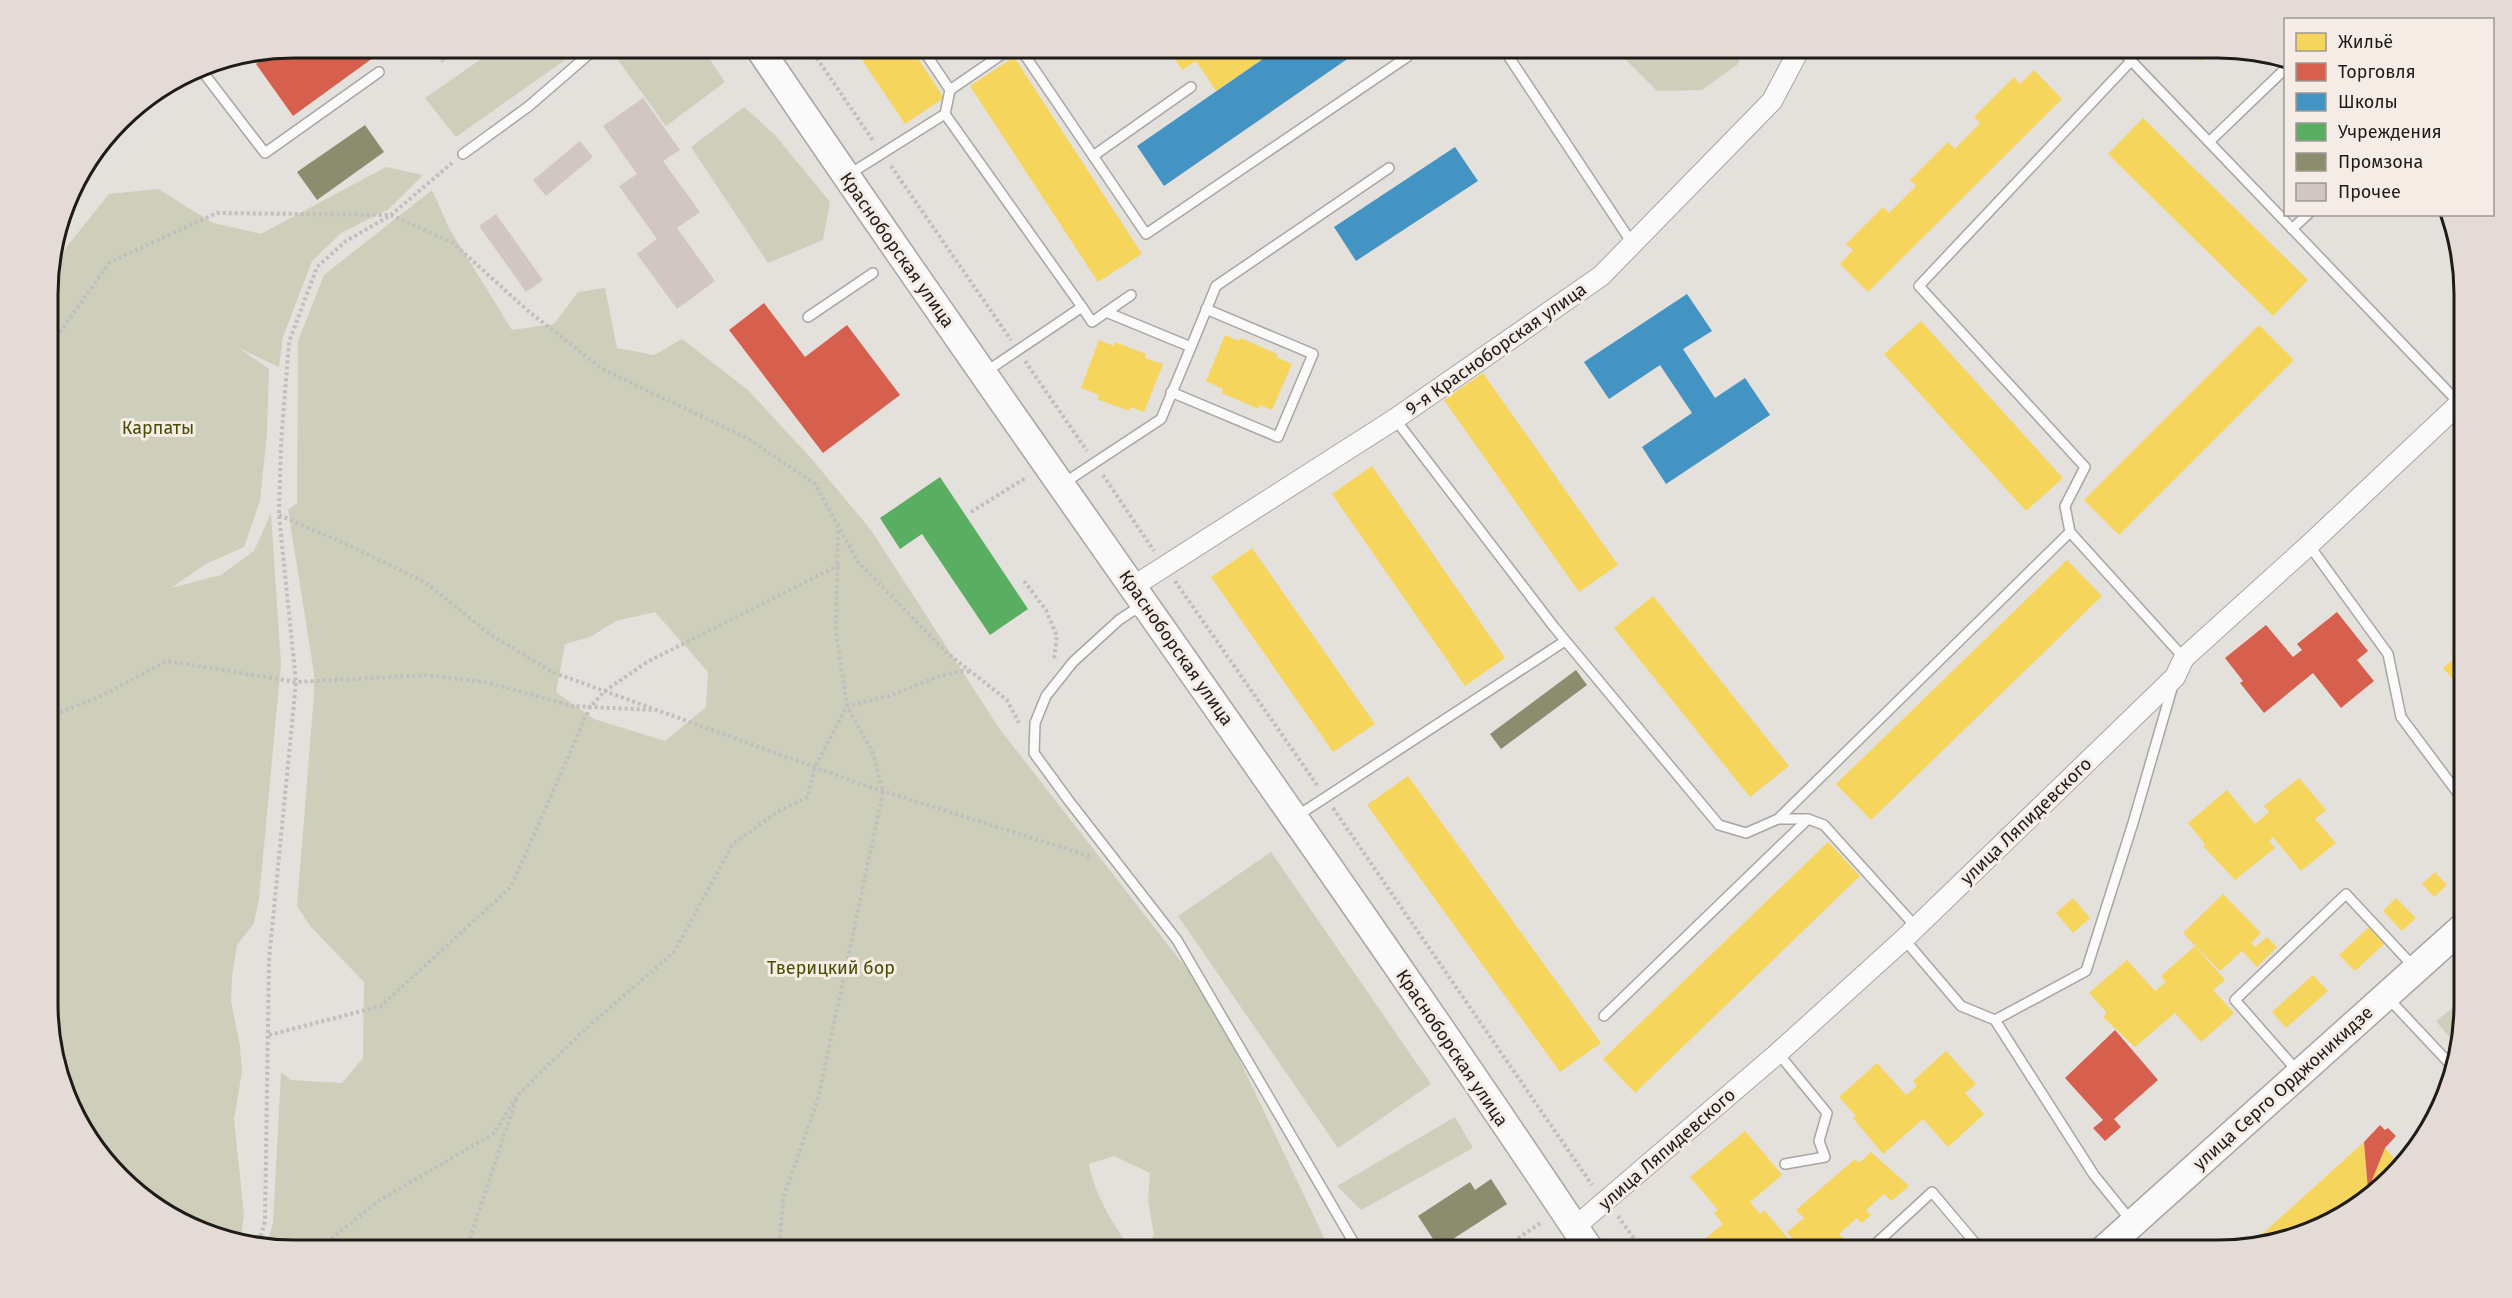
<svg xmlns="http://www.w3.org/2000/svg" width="2512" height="1298" font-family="'Fira Sans',sans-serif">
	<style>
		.green { fill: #cdcfbb; fill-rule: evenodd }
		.homes { fill: #f6d55c }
		.shops { fill: #d6604d }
		.schools { fill: #4393c3 }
		.public { fill: #5aae61 }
		.industry { fill: #8c8c6e }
		.building { fill: #d2c6c2 }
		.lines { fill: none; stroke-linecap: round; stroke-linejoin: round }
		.lane-casing { stroke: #a8a5a2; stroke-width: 12 }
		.street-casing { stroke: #a8a5a2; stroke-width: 22 }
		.secondary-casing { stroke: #a8a5a2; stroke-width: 30 }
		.path { stroke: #c1bfbe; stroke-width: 4; stroke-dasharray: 3 3; stroke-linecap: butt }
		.lane { stroke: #fbfafa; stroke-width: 9 }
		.street { stroke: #fbfafa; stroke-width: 20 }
		.secondary { stroke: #fbfafa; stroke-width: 27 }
		.labels { text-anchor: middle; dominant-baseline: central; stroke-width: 6; stroke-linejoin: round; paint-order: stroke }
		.street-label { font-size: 18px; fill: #1e1b18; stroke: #f6ece6 }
		.park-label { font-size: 18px; fill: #454e00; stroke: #f6ece6 }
		.rim { fill: none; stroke: #1e1b18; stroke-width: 3 }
	</style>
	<rect width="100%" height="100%" fill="#e4e0dc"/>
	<g class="green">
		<path d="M 497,48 L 582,48 L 456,137 L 425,98 Z"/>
		<path d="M 620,48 L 702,48 L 725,82 L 666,126 L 613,53 Z"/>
		<path d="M 1614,48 L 1743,48 L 1738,64 L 1702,90 L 1657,91 Z"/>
		<path d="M 744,107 L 775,135 L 830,202 L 823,240 L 768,263 L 691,147 Z"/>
		<path d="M 386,167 L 423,175 L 389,209 L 341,233 L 312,261 L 283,337 L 279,367 L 239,348 L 269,369 L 267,433 L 260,501 L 244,547 L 206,564 L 171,588 L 221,575 L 254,551 L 271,513 L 281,664 L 259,899 L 254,923 L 237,945 L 232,977 L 231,1001 L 240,1046 L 242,1072 L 234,1119 L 244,1215 L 241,1238 L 188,1225 L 132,1189 L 90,1141 L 50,1036 L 49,278 L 52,265 L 109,194 L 158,189 L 213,223 L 261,234 Z"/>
		<path d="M 432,190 L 449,228 L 512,330 L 554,324 L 578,292 L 605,288 L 617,348 L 654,355 L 682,339 L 748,390 L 810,457 L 871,530 L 999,728 L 1211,1000 L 1330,1250 L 295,1250 L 267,1244 L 273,1223 L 281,1072 L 291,1080 L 342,1083 L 363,1058 L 364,982 L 311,927 L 297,906 L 314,694 L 314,673 L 288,510 L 297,503 L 298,341 L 324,275 ZM 655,612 L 708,672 L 706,707 L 665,741 L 594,719 L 556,692 L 565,644 L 590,637 L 616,621 ZM 1114,1156 L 1150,1173 L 1148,1201 L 1154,1235 L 1146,1246 L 1128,1246 C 1112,1221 1094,1194 1089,1164 Z"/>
		<path d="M 1271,852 L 1431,1084 L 1338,1148 L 1178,916 Z"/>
		<path d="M 2464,999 L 2464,1004 L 2455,1044 L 2436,1021 Z"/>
		<path d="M 1455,1117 L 1473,1148 L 1361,1210 L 1337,1186 Z"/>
	</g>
	<g class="homes">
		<path d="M 854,48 L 911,48 L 944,98 L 905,124 Z"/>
		<path d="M 1168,48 L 1255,48 L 1263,59 L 1216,91 L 1196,61 L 1182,70 Z"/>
		<path d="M 2189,48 L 2215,48 L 2201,61 Z"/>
		<path d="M 1014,57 L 1142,254 L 1098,282 L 970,86 Z"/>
		<path d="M 2034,70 L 2062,99 L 1868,292 L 1840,264 L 1853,250 L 1846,244 L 1883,207 L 1889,213 L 1916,186 L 1910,180 L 1948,142 L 1955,149 L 1980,123 L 1974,117 L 2014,77 L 2020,84 Z"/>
		<path d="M 2143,118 L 2308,280 L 2273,316 L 2108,154 Z"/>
		<path d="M 1921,321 L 2063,478 L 2026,511 L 1884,354 Z"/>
		<path d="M 2259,325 L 2294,360 L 2119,535 L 2084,500 Z"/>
		<path d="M 1225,335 L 1239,341 L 1241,338 L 1277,354 L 1276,357 L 1292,364 L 1272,410 L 1260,405 L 1259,409 L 1222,393 L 1223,389 L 1206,381 Z"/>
		<path d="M 1099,340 L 1114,346 L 1115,342 L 1146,354 L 1145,358 L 1163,364 L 1144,412 L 1130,407 L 1129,411 L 1097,399 L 1099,395 L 1081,388 Z"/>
		<path d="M 1483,373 L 1618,565 L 1579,592 L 1444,400 Z"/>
		<path d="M 1372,466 L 1505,658 L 1465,686 L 1332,494 Z"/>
		<path d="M 1252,548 L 1375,724 L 1333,752 L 1211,577 Z"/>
		<path d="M 2067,560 L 2102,596 L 1871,820 L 1836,784 Z"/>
		<path d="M 1653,596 L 1789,766 L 1750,797 L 1614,628 Z"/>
		<path d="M 2463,642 L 2463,691 L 2443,668 L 2455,658 L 2451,653 Z"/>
		<path d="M 2463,693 L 2463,712 L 2454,701 Z"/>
		<path d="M 1408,776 L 1601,1043 L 1560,1072 L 1367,805 Z"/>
		<path d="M 2299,778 L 2326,810 L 2315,819 L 2336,843 L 2301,871 L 2273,837 L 2269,841 L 2275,848 L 2235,880 L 2203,846 L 2205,844 L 2188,823 L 2227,790 L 2255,824 L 2269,812 L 2264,806 Z"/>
		<path d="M 1828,842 L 1860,876 L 1635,1093 L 1603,1059 Z"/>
		<path d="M 2435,872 L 2447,885 L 2434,897 L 2422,884 Z"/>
		<path d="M 2223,894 L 2261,933 L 2251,943 L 2255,947 L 2267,937 L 2277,947 L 2257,967 L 2242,951 L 2220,971 L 2183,933 Z"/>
		<path d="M 2073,898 L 2090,918 L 2073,933 L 2056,913 Z"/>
		<path d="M 2396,898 L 2416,918 L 2402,931 L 2383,911 Z"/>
		<path d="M 2369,927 L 2384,944 L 2355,971 L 2339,955 Z"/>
		<path d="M 2195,946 L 2225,980 L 2213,990 L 2234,1013 L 2201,1042 L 2175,1013 L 2135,1047 L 2103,1017 L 2107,1013 L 2089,993 L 2127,960 L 2155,991 L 2166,982 L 2161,976 Z"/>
		<path d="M 2313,975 L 2328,991 L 2286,1028 L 2272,1012 Z"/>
		<path d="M 1946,1051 L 1976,1084 L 1965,1093 L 1984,1114 L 1948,1147 L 1923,1119 L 1883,1154 L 1853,1118 L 1856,1116 L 1839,1097 L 1877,1063 L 1906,1095 L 1917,1086 L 1913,1081 Z"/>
		<path d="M 1745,1131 L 1782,1175 L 1750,1202 L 1760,1214 L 1764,1210 L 1791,1242 L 1782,1250 L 1695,1250 L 1694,1248 L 1723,1224 L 1714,1213 L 1718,1210 L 1690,1177 Z"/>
		<path d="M 2364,1142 L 2368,1190 L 2340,1215 L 2296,1237 L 2248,1247 Z"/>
		<path d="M 2385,1148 L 2402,1167 L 2372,1193 L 2368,1190 Z"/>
		<path d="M 1871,1152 L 1909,1186 L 1891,1201 L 1884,1194 L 1866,1210 L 1871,1215 L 1862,1223 L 1857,1218 L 1839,1234 L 1849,1244 L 1843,1250 L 1801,1250 L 1787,1232 L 1804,1218 L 1796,1210 L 1855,1159 L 1859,1163 Z"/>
	</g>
	<g class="shops">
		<path d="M 295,48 L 372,48 L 377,55 L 293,116 L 256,64 L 273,52 Z"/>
		<path d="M 764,303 L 805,357 L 847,325 L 900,395 L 823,453 L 729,330 Z"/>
		<path d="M 2337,612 L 2368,651 L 2357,660 L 2374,681 L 2341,708 L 2313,673 L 2264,713 L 2240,683 L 2243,681 L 2225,658 L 2266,625 L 2293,657 L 2302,650 L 2297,644 Z"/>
		<path d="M 2115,1030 L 2158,1080 L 2114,1119 L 2121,1127 L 2105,1141 L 2093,1128 L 2103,1120 L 2065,1078 Z"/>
		<path d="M 2380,1125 L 2385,1130 L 2388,1128 L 2396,1136 L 2385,1148 L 2368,1190 L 2364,1142 Z"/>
	</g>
	<g class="schools">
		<path d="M 1279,48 L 1349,48 L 1353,55 L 1164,186 L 1137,146 Z"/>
		<path d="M 1455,147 L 1478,181 L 1356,261 L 1334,227 Z"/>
		<path d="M 1687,294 L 1712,331 L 1683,349 L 1715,398 L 1745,378 L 1770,415 L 1666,484 L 1642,447 L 1692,413 L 1660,365 L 1609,399 L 1584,362 Z"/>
	</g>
	<path class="public" d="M 940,477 L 1028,609 L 990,635 L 922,534 L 900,549 L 880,518 Z"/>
	<g class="industry">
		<path d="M 365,125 L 384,152 L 317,200 L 297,172 Z"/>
		<path d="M 1576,670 L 1587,685 L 1501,749 L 1490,734 Z"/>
		<path d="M 1491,1179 L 1507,1204 L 1439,1248 L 1418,1216 L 1470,1182 L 1475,1190 Z"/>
	</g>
	<g class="building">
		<path d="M 431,48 L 463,48 L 442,63 Z"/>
		<path d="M 643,98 L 680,150 L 663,161 L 700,212 L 677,228 L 715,281 L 677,309 L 637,254 L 657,239 L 619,186 L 637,174 L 603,126 Z"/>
		<path d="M 580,141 L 593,157 L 546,196 L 533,180 Z"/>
		<path d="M 496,214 L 543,280 L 526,292 L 479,226 Z"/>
	</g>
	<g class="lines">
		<defs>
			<g id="lane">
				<path d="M 922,48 L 950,90"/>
				<path d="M 1020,48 L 1146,234 L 1407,57 L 1401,48"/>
				<path d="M 1503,48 L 1632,243"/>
				<path d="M 2119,48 L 2459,403"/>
				<path d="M 2131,61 L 1919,286 L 2085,467 L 2065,506 L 2070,532 L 2184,658"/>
				<path d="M 199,67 L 265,153 L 379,72"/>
				<path d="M 945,114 L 1082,307 L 984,373"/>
				<path d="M 2209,142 L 2286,68"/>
				<path d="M 463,154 L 529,106 L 596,48"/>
				<path d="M 1093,156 L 1191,87"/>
				<path d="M 848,175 L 945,114 L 950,90 L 1011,48"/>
				<path d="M 2292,229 L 2308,214"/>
				<path d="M 1082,307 L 1092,322 L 1131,295"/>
				<path d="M 1106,312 L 1191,347 L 1216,286 L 1389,168"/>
				<path d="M 808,317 L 873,273"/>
				<path d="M 1171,392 L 1278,437 L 1313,354 L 1206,309"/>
				<path d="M 1395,419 L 1554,627 L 1719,825 L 1746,833 L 1778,819 L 1808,819 L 1824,825 L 1916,927"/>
				<path d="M 1064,483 L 1161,419 L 1191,347"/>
				<path d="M 2309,545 L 2388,654 L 2401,717 L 2463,800"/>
				<path d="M 1142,613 L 1134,610 L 1119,620 L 1073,662 L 1046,696 L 1035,723 L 1034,753 L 1069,801 L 1177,940 L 1358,1250"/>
				<path d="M 1297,816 L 1565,641"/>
				<path d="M 1778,819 L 2070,532"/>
				<path d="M 1904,939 L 1961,1006 L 1995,1020 L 2094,1175 L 2132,1222"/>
				<path d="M 2388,998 L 2450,1064"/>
				<path d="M 1604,1016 L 1808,819"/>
				<path d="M 1995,1020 L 2086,971 L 2133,823 L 2173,685"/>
				<path d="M 1778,1053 L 1827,1113 L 1819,1141 L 1825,1157 L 1785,1164"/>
				<path d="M 2299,1073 L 2235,1000 L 2346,894 L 2413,966"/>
				<path d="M 1869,1250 L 1932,1192 L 1981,1250"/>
			</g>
			<g id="street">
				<path d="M 1134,586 L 1395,419 L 1601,276 L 1772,101 L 1800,48"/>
				<path d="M 1575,1227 L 1778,1053 L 1904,939 L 2175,677 L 2184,658 L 2309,545 L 2462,401"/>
			</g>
			<g id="secondary">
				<path d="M 759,48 C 1032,452 1320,844 1590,1250"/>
				<path d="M 2103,1250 L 2464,926"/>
			</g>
		</defs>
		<use href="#lane" class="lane-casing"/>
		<use href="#street" class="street-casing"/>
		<use href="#secondary" class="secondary-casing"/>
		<g class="path">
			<path d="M 810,48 L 874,142"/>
			<path d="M 891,166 L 1011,340"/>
			<path d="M 49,347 L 110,262 L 217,213 L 391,215 L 453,243 L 527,310 L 602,369 L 747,438 L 815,484 L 858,562 L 947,653 L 1007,700 L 1019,723"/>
			<path d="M 1025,361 L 1087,451"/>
			<path d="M 1103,475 L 1154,551"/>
			<path d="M 971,512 L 1027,477"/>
			<path d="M 279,515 L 348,545 L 425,582 L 491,635 L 552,672 L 861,784 L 1092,857"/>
			<path d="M 1024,581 L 1046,610 L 1057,636 L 1054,660"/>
			<path d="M 1175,581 L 1317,785"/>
			<path d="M 49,717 L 101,696 L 167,661 L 296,682 L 427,675 L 489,683 L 572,706 L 655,710"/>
			<path d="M 1333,808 L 1592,1185"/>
			<path d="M 269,1035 L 381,1006 L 511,887 L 590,707 L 605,691 L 647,662 L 839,565"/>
			<path d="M 1618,1216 L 1642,1250"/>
			<path d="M 259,1242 L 265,1221 L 269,960 L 296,682 L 279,515 L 281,443 L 289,342 L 317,267 L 346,241 L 391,215 L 452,163"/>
			<path d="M 317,1250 L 380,1200 L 493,1134 L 519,1094 L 582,1032 L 674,952 L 733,844 L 777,812 L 808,797 L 815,767 L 847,706 L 889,696 L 937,677 L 960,671 L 971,672"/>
			<path d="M 466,1250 L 516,1100"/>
			<path d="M 779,1250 L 783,1198 L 818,1099 L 883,792 L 873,753 L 847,706 L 836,633 L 838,528"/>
			<path d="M 1478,1250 L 1511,1243 L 1542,1222"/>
		</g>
		<use href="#lane" class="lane"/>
		<use href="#street" class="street"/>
		<use href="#secondary" class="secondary"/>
	</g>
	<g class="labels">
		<g class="street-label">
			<text transform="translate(897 250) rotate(55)">Красноборская улица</text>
			<text transform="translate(1496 349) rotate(-35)">9-я Красноборская улица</text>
			<text transform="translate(1176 648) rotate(55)">Красноборская улица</text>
			<text transform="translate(2026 821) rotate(-44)">улица Ляпидевского</text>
			<text transform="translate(1452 1048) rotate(56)">Красноборская улица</text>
			<text transform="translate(2283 1088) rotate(-42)">улица Серго Орджоникидзе</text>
			<text transform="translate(1667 1149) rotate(-41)">улица Ляпидевского</text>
		</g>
		<g class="park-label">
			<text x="158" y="428">Карпаты</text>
			<text x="831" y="968">Тверицкий бор</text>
		</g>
	</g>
	<path d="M0 0H2512V1298H0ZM294 58H2218A236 236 0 0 1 2454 294V1004A236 236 0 0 1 2218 1240H294A236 236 0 0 1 58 1004V294A236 236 0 0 1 294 58Z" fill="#e5dbd6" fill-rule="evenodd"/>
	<path class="rim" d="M294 58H2218A236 236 0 0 1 2454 294V1004A236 236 0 0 1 2218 1240H294A236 236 0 0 1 58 1004V294A236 236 0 0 1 294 58Z"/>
	<rect x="2284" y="18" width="210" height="198" fill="#f6ece6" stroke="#a09894" stroke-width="1.5"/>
	<rect x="2296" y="33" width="30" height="18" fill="#f6d55c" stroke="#a09894" stroke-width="1.5"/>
	<text x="2338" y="48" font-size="18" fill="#1e1b18">Жильё</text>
	<rect x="2296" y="63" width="30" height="18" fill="#d6604d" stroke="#a09894" stroke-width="1.5"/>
	<text x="2338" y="78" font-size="18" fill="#1e1b18">Торговля</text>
	<rect x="2296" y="93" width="30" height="18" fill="#4393c3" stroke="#a09894" stroke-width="1.5"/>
	<text x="2338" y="108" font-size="18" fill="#1e1b18">Школы</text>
	<rect x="2296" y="123" width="30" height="18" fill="#5aae61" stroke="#a09894" stroke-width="1.5"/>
	<text x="2338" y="138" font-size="18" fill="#1e1b18">Учреждения</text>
	<rect x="2296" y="153" width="30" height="18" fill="#8c8c6e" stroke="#a09894" stroke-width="1.5"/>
	<text x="2338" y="168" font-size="18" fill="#1e1b18">Промзона</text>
	<rect x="2296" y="183" width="30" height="18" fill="#d2c6c2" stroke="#a09894" stroke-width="1.5"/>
	<text x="2338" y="198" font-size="18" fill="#1e1b18">Прочее</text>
</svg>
